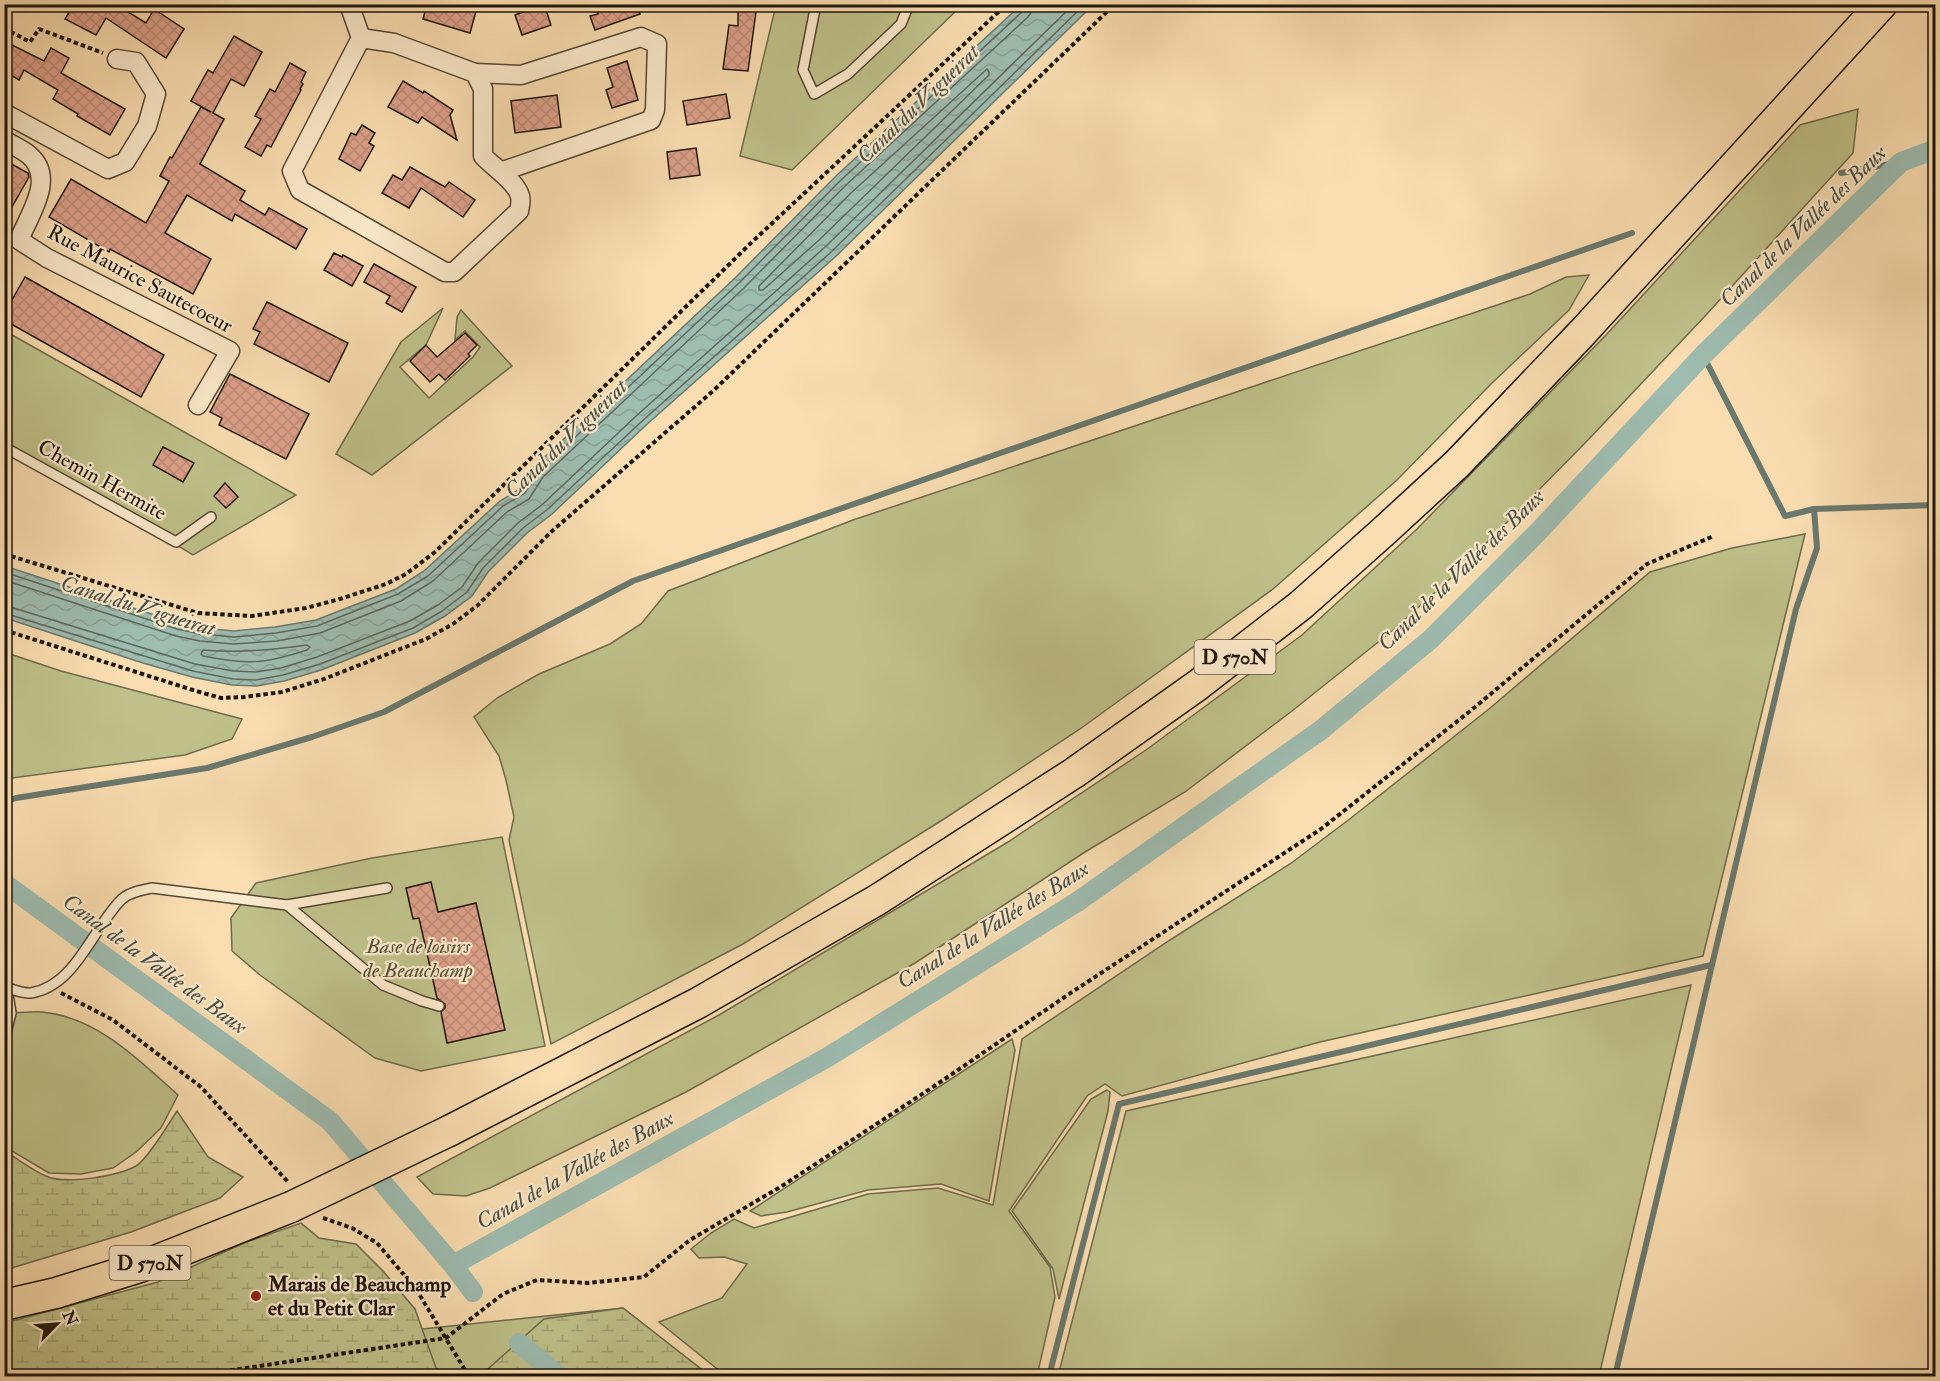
<svg xmlns="http://www.w3.org/2000/svg" width="1940" height="1381" font-family="'IM FELL Double Pica',serif">
	<style>
		.green { fill: #c0c18a; stroke: #6e6b4b; stroke-width: 1.5 }
		.wetland { fill: url(#wetland-marsh); stroke: #6e6b4b; stroke-width: 1.5 }
		.water { fill: url(#water-waves); stroke: #6a796e; stroke-width: 1.5 }
		.lines { fill: none; stroke-linecap: round; stroke-linejoin: round }
		.shore { stroke: #5e685e; stroke-width: 1.5 }
		.stream { stroke: #6a796e; stroke-width: 6 }
		.canal { stroke: #9ebcb0; stroke-width: 20 }
		.building { fill: url(#building-cross-hatch); stroke: #1d150c; stroke-width: 1.5 }
		.service-casing { stroke: #544735; stroke-width: 12 }
		.minor-casing { stroke: #544735; stroke-width: 21 }
		.primary-casing { stroke: #1d150c; stroke-width: 33 }
		.path { stroke: #1d150c; stroke-width: 4; stroke-dasharray: 4.5 3; stroke-linecap: butt }
		.service { stroke: #fceacc; stroke-width: 9 }
		.minor { stroke: #fceacc; stroke-width: 18 }
		.primary { stroke: #fadeb1; stroke-width: 30 }
		.primary-bridge-casing { stroke: #1d150c; stroke-width: 33; stroke-linecap: butt }
		.primary-bridge { stroke: #fadeb1; stroke-width: 30 }
		.poi-dot { fill: #8f2418; stroke: #fceacc; stroke-width: 2 }
		.labels { text-anchor: middle; dominant-baseline: central; stroke-width: 4.5; stroke-linejoin: round; paint-order: stroke }
		.shield { fill: #fceacc; stroke: #605546; stroke-width: 1.5 }
		.shield-label { font-size: 20px; font-weight: bold; fill: #1d150c }
		.street-label { font-size: 21px; fill: #1d150c; stroke: #fceacc }
		.park-label { font-size: 21px; font-style: italic; fill: #565138; stroke: #fceacc }
		.poi-label { font-size: 21px; font-weight: bold; fill: #1d150c; stroke: #fceacc; text-anchor: start }
		.water-label { font-size: 22px; font-style: italic; fill: #4a4f45; stroke: #fceacc }
	</style>
	<defs>
		<pattern id="wetland-marsh" width="20" height="14" patternUnits="userSpaceOnUse" patternTransform="scale(1.5)"><rect width="20" height="14" fill="#c0c18a"/><path d="M1 5h8M5 5V1M11 12h8M15 12V8" fill="none" stroke="#a5a576"/></pattern>
		<pattern id="water-waves" width="16" height="10" patternUnits="userSpaceOnUse" patternTransform="scale(1.5)"><rect width="16" height="10" fill="#9ebcb0"/><path d="M0 5q4-4 8 0t8 0" fill="none" stroke="#88a196"/></pattern>
		<pattern id="building-cross-hatch" width="8" height="8" patternUnits="userSpaceOnUse" patternTransform="scale(1.5)"><rect width="8" height="8" fill="#dda18a"/><path d="M0 0l8 8M0 8l8-8" fill="none" stroke="#bd8a76"/></pattern>
	</defs>
	<rect width="100%" height="100%" fill="#fadeb1"/>
	<filter id="stains"><feTurbulence type="fractalNoise" baseFrequency=".00333" numOctaves="4"/><feColorMatrix values="0 0 0 0 .2 0 0 0 0 .09 0 0 0 0 .02 0 0 0 .5 -.17"/></filter>
	<radialGradient id="worn" r=".72"><stop offset=".6" stop-color="#630" stop-opacity="0"/><stop offset="1" stop-color="#630" stop-opacity=".3"/></radialGradient>
	<g class="green">
		<path d="M 776,5 L 960,5 L 961,6 L 792,170 L 740,156 Z"/>
		<path d="M 1858,109 L 1853,153 L 1706,315 L 1588,440 L 1461,569 L 1392,631 L 1292,711 L 1185,792 L 1085,852 L 915,963 L 686,1092 L 490,1188 L 466,1196 L 433,1194 L 417,1177 L 719,1015 L 1008,842 L 1146,750 L 1302,635 L 1417,529 L 1606,335 L 1800,125 Z"/>
		<path d="M 1589,275 L 1569,310 L 1491,384 L 1397,480 L 1273,589 L 1080,729 L 944,819 L 743,944 L 551,1044 L 509,840 L 514,817 L 506,780 L 499,756 L 474,717 L 497,698 L 539,674 L 610,644 L 641,624 L 668,591 L 853,520 L 1530,294 L 1566,277 Z"/>
		<path d="M 443,308 L 426,345 L 400,367 L 429,398 L 473,357 L 480,347 L 465,331 L 455,340 L 457,317 L 461,310 L 512,366 L 372,475 L 336,454 L 401,342 Z"/>
		<path d="M 5,331 L 296,495 L 193,555 L 5,442 Z"/>
		<path d="M 1805,534 L 1703,956 L 1320,1042 L 1122,1096 L 1105,1084 L 1087,1096 L 1009,1211 L 1050,1267 L 1055,1297 L 1037,1376 L 726,1376 L 659,1322 L 722,1298 L 747,1264 L 724,1257 L 699,1258 L 691,1249 L 711,1233 L 734,1219 L 754,1228 L 868,1194 L 938,1188 L 993,1205 L 1022,1039 L 1170,940 L 1290,864 L 1351,818 L 1489,709 L 1650,572 L 1732,548 Z"/>
		<path d="M 4,652 L 61,671 L 242,719 L 232,739 L 185,755 L 5,779 Z"/>
		<path d="M 502,837 L 545,1046 L 421,1071 L 375,1058 L 260,975 L 232,951 L 231,918 L 256,883 L 372,858 Z"/>
		<path d="M 1691,985 L 1599,1376 L 1058,1376 L 1126,1111 Z"/>
		<path d="M 5,1012 C 17,1014 29,1011 42,1012 C 97,1017 139,1060 178,1095 L 161,1128 L 136,1152 L 113,1168 L 81,1174 L 49,1173 L 12,1151 L 5,1152 Z"/>
		<path d="M 1012,1039 L 1015,1050 L 989,1201 L 941,1184 L 868,1190 L 787,1212 L 761,1216 L 750,1211 Z"/>
		<path d="M 1107,1090 L 1110,1092 L 1108,1111 L 1059,1299 L 1053,1269 L 1012,1211 L 1091,1099 Z"/>
		<path d="M 623,1308 L 710,1376 L 5,1376 L 4,1373 Z"/>
	</g>
	<g class="wetland">
		<path d="M 177,1111 L 208,1157 L 243,1177 L 220,1198 L 131,1232 L 5,1270 L 5,1157 L 11,1155 C 22,1162 34,1171 46,1176 C 65,1185 118,1176 136,1166 C 148,1159 169,1123 177,1111 Z"/>
		<path d="M 301,1223 L 319,1238 L 356,1244 L 383,1271 L 415,1309 L 436,1368 L 446,1376 L 364,1376 L 355,1371 L 316,1376 L 5,1376 L 4,1323 L 158,1282 L 244,1243 Z"/>
		<path d="M 623,1308 L 710,1376 L 480,1376 L 544,1319 Z"/>
	</g>
	<path class="water" d="M 1022,4 L 1093,5 L 834,258 L 644,427 L 552,514 L 527,533 L 488,572 L 472,596 L 445,616 L 415,633 L 321,670 L 284,681 L 257,686 L 232,685 L 192,677 L 143,663 L 5,618 L 5,566 L 179,623 L 202,628 L 234,631 L 275,627 L 316,620 L 396,589 L 424,571 L 500,501 L 520,489 L 532,469 L 735,278 L 836,176 Z"/>
	<g class="lines">
		<g class="shore">
			<path d="M 987,69 L 989,72 L 989,75 L 818,241 L 763,290 L 759,290 L 759,286 L 851,193 Z"/>
			<path d="M 4,572 L 177,629 L 201,634 L 234,637 L 276,633 L 317,626 L 398,594 L 428,576 L 503,506 L 525,493 L 537,473 L 739,283 L 840,181 L 1023,11 L 1025,4"/>
			<path d="M 4,580 L 176,636 L 200,641 L 233,644 L 277,641 L 320,633 L 401,601 L 433,581 L 507,512 L 529,499 L 543,477 L 744,288 L 845,186 L 1028,17 L 1032,11 L 1033,4"/>
			<path d="M 4,605 L 195,664 L 233,671 L 256,672 L 281,668 L 317,657 L 410,621 L 438,605 L 462,587 L 478,563 L 518,523 L 543,504 L 635,417 L 824,248 L 1074,4"/>
			<path d="M 4,613 L 193,671 L 233,679 L 256,680 L 283,675 L 320,664 L 413,628 L 442,611 L 467,592 L 483,568 L 523,528 L 548,509 L 640,423 L 830,253 L 1085,4"/>
			<path d="M 307,645 L 310,647 L 307,650 C 264,664 248,665 203,656 L 201,654 L 203,650 C 240,653 271,650 307,645 Z"/>
		</g>
		<g class="stream">
			<path d="M 1841,173 L 1901,162"/>
			<path d="M 1703,355 L 1785,516 L 1814,509 L 1936,505"/>
			<path d="M 4,802 L 16,798 L 207,768 L 312,737 L 384,712 L 633,581 L 1632,233"/>
			<path d="M 1049,1376 L 1119,1104 L 1711,965"/>
			<path d="M 1615,1376 L 1796,609 L 1817,548 L 1814,509"/>
		</g>
		<g class="canal">
			<path d="M 4,883 L 330,1121 L 453,1265 L 828,1057 L 1077,902 L 1321,730 L 1431,639 L 1538,532 L 1703,355 L 1901,162 L 1936,149"/>
			<path d="M 453,1265 L 473,1292"/>
			<path d="M 519,1343 L 559,1376"/>
		</g>
	</g>
	<g class="building">
		<path d="M 74,4 L 115,4 L 146,23 L 154,9 L 184,29 L 166,58 L 106,18 L 96,35 L 65,19 Z"/>
		<path d="M 427,4 L 478,4 L 470,33 L 423,19 Z"/>
		<path d="M 527,4 L 544,4 L 551,25 L 522,35 L 515,15 L 529,10 Z"/>
		<path d="M 613,4 L 616,4 L 617,7 L 625,4 L 637,4 L 640,14 L 595,30 L 590,16 L 598,14 L 597,10 Z"/>
		<path d="M 738,4 L 757,4 L 748,71 L 723,69 L 729,25 L 738,26 Z"/>
		<path d="M 234,36 L 262,52 L 244,86 L 231,79 L 213,113 L 224,119 L 200,164 L 245,191 L 240,200 L 265,215 L 269,208 L 307,229 L 296,249 L 235,214 L 232,221 L 187,195 L 165,233 L 211,259 L 193,294 L 110,249 L 109,252 L 49,217 L 71,179 L 146,223 L 169,181 L 160,176 L 170,157 L 172,158 L 201,107 L 211,112 L 191,101 L 208,70 L 213,73 Z"/>
		<path d="M 4,41 L 44,61 L 51,48 L 69,58 L 61,73 L 125,109 L 110,135 L 77,116 L 78,114 L 53,99 L 58,90 L 24,70 L 19,80 L 4,71 Z"/>
		<path d="M 627,61 L 638,100 L 612,108 L 606,90 L 613,87 L 607,68 Z"/>
		<path d="M 290,63 L 306,72 L 301,82 L 303,84 L 300,89 L 301,90 L 271,147 L 267,145 L 261,156 L 245,147 L 261,119 L 255,116 L 270,89 L 275,92 Z"/>
		<path d="M 403,81 L 423,93 L 424,91 L 453,110 L 450,115 L 457,140 L 422,117 L 418,123 L 388,107 Z"/>
		<path d="M 726,94 L 730,118 L 687,125 L 683,101 Z"/>
		<path d="M 557,95 L 561,127 L 515,133 L 511,101 Z"/>
		<path d="M 362,125 L 375,133 L 369,143 L 374,146 L 360,171 L 339,159 L 351,133 L 356,135 Z"/>
		<path d="M 696,148 L 700,175 L 670,179 L 667,152 Z"/>
		<path d="M 4,160 L 28,173 L 29,177 L 4,221 Z"/>
		<path d="M 410,167 L 445,187 L 449,182 L 475,200 L 463,217 L 421,188 L 409,208 L 382,193 L 393,175 L 402,180 Z"/>
		<path d="M 334,253 L 342,257 L 343,255 L 363,266 L 352,286 L 324,270 Z"/>
		<path d="M 374,264 L 416,287 L 402,312 L 386,303 L 390,296 L 364,282 Z"/>
		<path d="M 25,277 L 164,355 L 141,397 L 4,320 L 4,314 Z"/>
		<path d="M 267,302 L 348,343 L 329,382 L 254,344 L 260,332 L 253,329 Z"/>
		<path d="M 465,333 L 477,345 L 468,354 L 470,356 L 445,380 L 439,374 L 430,382 L 410,361 L 426,345 L 437,357 Z"/>
		<path d="M 230,374 L 309,414 L 286,459 L 219,425 L 222,418 L 210,412 Z"/>
		<path d="M 163,447 L 194,463 L 183,482 L 153,465 Z"/>
		<path d="M 225,483 L 238,497 L 226,508 L 214,496 Z"/>
		<path d="M 431,882 L 438,912 L 476,903 L 505,1030 L 447,1043 L 441,1012 L 445,1008 L 445,1004 L 437,998 L 419,918 L 413,919 L 406,888 Z"/>
	</g>
	<g class="lines">
		<defs>
			<g id="service">
				<path d="M 816,4 L 803,70 L 814,94 L 848,74 L 901,24 L 909,4"/>
				<path d="M 4,447 L 176,542 L 211,517"/>
				<path d="M 287,905 L 383,985 L 422,1001 L 439,1006"/>
				<path d="M 4,987 C 12,989 23,994 31,993 C 76,986 93,927 122,899 C 130,892 142,890 152,888 L 287,905 L 387,888"/>
				<path d="M 4,1041 L 11,1013 L 7,988"/>
			</g>
			<g id="minor">
				<path d="M 349,4 L 361,38 L 292,171 L 300,190 L 445,272 L 454,272 L 519,211 C 520,207 521,200 520,196 C 516,181 493,167 483,156 L 483,89 L 475,73 L 394,43 L 361,38"/>
				<path d="M 475,73 L 521,75 L 641,37 L 657,44 L 655,110 L 651,120 L 503,171"/>
				<path d="M 4,113 L 108,169 L 125,162 L 147,126 L 156,94 L 136,62 L 117,59"/>
				<path d="M 4,140 C 12,145 22,149 29,155 C 56,178 30,213 19,240 L 47,258 L 230,351 L 198,405"/>
			</g>
			<g id="primary">
				<path d="M 449,1131 L 698,1003 L 877,900 L 1074,773 L 1198,685 L 1301,605 L 1383,532 L 1457,464 L 1583,332 L 1882,4"/>
				<path d="M 4,1305 L 56,1293 L 140,1267 L 291,1207"/>
			</g>
		</defs>
		<use href="#service" class="service-casing"/>
		<use href="#minor" class="minor-casing"/>
		<use href="#primary" class="primary-casing"/>
		<g class="path">
			<path d="M 4,28 L 30,42 L 39,29 L 103,53"/>
			<path d="M 4,554 L 198,613 L 252,616 L 306,608 L 340,599 L 386,584 L 406,574 L 435,552 L 752,242 L 1007,4"/>
			<path d="M 4,630 L 196,691 L 221,698 L 244,697 L 282,692 L 324,679 L 426,639 L 453,624 L 477,606 L 551,532 L 713,391 L 1115,4"/>
			<path d="M 61,993 L 113,1020 L 201,1087 L 288,1182"/>
			<path d="M 323,1218 L 352,1228 L 377,1243 L 416,1289 L 465,1370 L 472,1376"/>
			<path d="M 193,1376 L 446,1338 L 503,1294 L 537,1280 L 588,1283 L 644,1277 L 690,1240 L 782,1186 L 936,1085 L 1072,992 L 1321,829 L 1469,712 L 1647,564 L 1714,536"/>
		</g>
		<use href="#service" class="service"/>
		<use href="#minor" class="minor"/>
		<use href="#primary" class="primary"/>
		<defs>
			<path id="primary-bridge" d="M 291,1207 L 449,1131"/>
		</defs>
		<use href="#primary-bridge" class="primary-bridge-casing"/>
		<use href="#primary-bridge" class="primary-bridge"/>
	</g>
	<circle class="poi-dot" cx="256" cy="1296" r="6"/>
	<g class="labels">
		<g class="shield">
			<rect x="1194.5" y="640" width="81" height="34" rx="4.5"/>
			<rect x="109.5" y="1246" width="81" height="34" rx="4.5"/>
		</g>
		<g class="shield-label">
			<text x="1235" y="657">D 570N</text>
			<text x="150" y="1263">D 570N</text>
		</g>
		<g class="street-label">
			<text transform="translate(140 279) rotate(28)">Rue Maurice Sautecoeur</text>
			<text transform="translate(102 480) rotate(29)">Chemin Hermite</text>
		</g>
		<g class="park-label">
			<text x="418" y="946">Base de loisirs<tspan x="418" dy="24">de Beauchamp</tspan></text>
		</g>
		<g class="poi-label">
			<text x="268" y="1284">Marais de Beauchamp<tspan x="268" dy="24">et du Petit Clar</tspan></text>
		</g>
		<g class="water-label">
			<text transform="translate(918 104) rotate(-44)">Canal du Vigueirat</text>
			<text transform="translate(1803 226) rotate(-44)">Canal de la Vallée des Baux</text>
			<text transform="translate(566 439) rotate(-44)">Canal du Vigueirat</text>
			<text transform="translate(1461 570) rotate(-44)">Canal de la Vallée des Baux</text>
			<text transform="translate(138 606) rotate(17)">Canal du Vigueirat</text>
			<text transform="translate(993 925) rotate(-32)">Canal de la Vallée des Baux</text>
			<text transform="translate(155 964) rotate(36)">Canal de la Vallée des Baux</text>
			<text transform="translate(575 1170) rotate(-29)">Canal de la Vallée des Baux</text>
		</g>
	</g>
	<rect width="1940" height="1381" fill="none" stroke="#fadeb1" stroke-width="24"/>
	<rect x="6" y="6" width="1928" height="1369" fill="none" stroke="#1d150c" stroke-width="3"/>
	<rect x="12" y="12" width="1916" height="1357" fill="none" stroke="#1d150c" stroke-width="1.5"/>
	<g transform="translate(57 1324) rotate(65)" stroke="#fceacc" stroke-width="4.5" paint-order="stroke">
	<path d="M0-4.5L10 22L0 15L-10 22Z" fill="#1d150c"/>
	<text y="-9" font-size="16" font-weight="bold" text-anchor="middle" fill="#1d150c">N</text>
	</g>
	<rect width="100%" height="100%" filter="url(#stains)"/>
	<rect width="100%" height="100%" fill="url(#worn)"/>
</svg>
